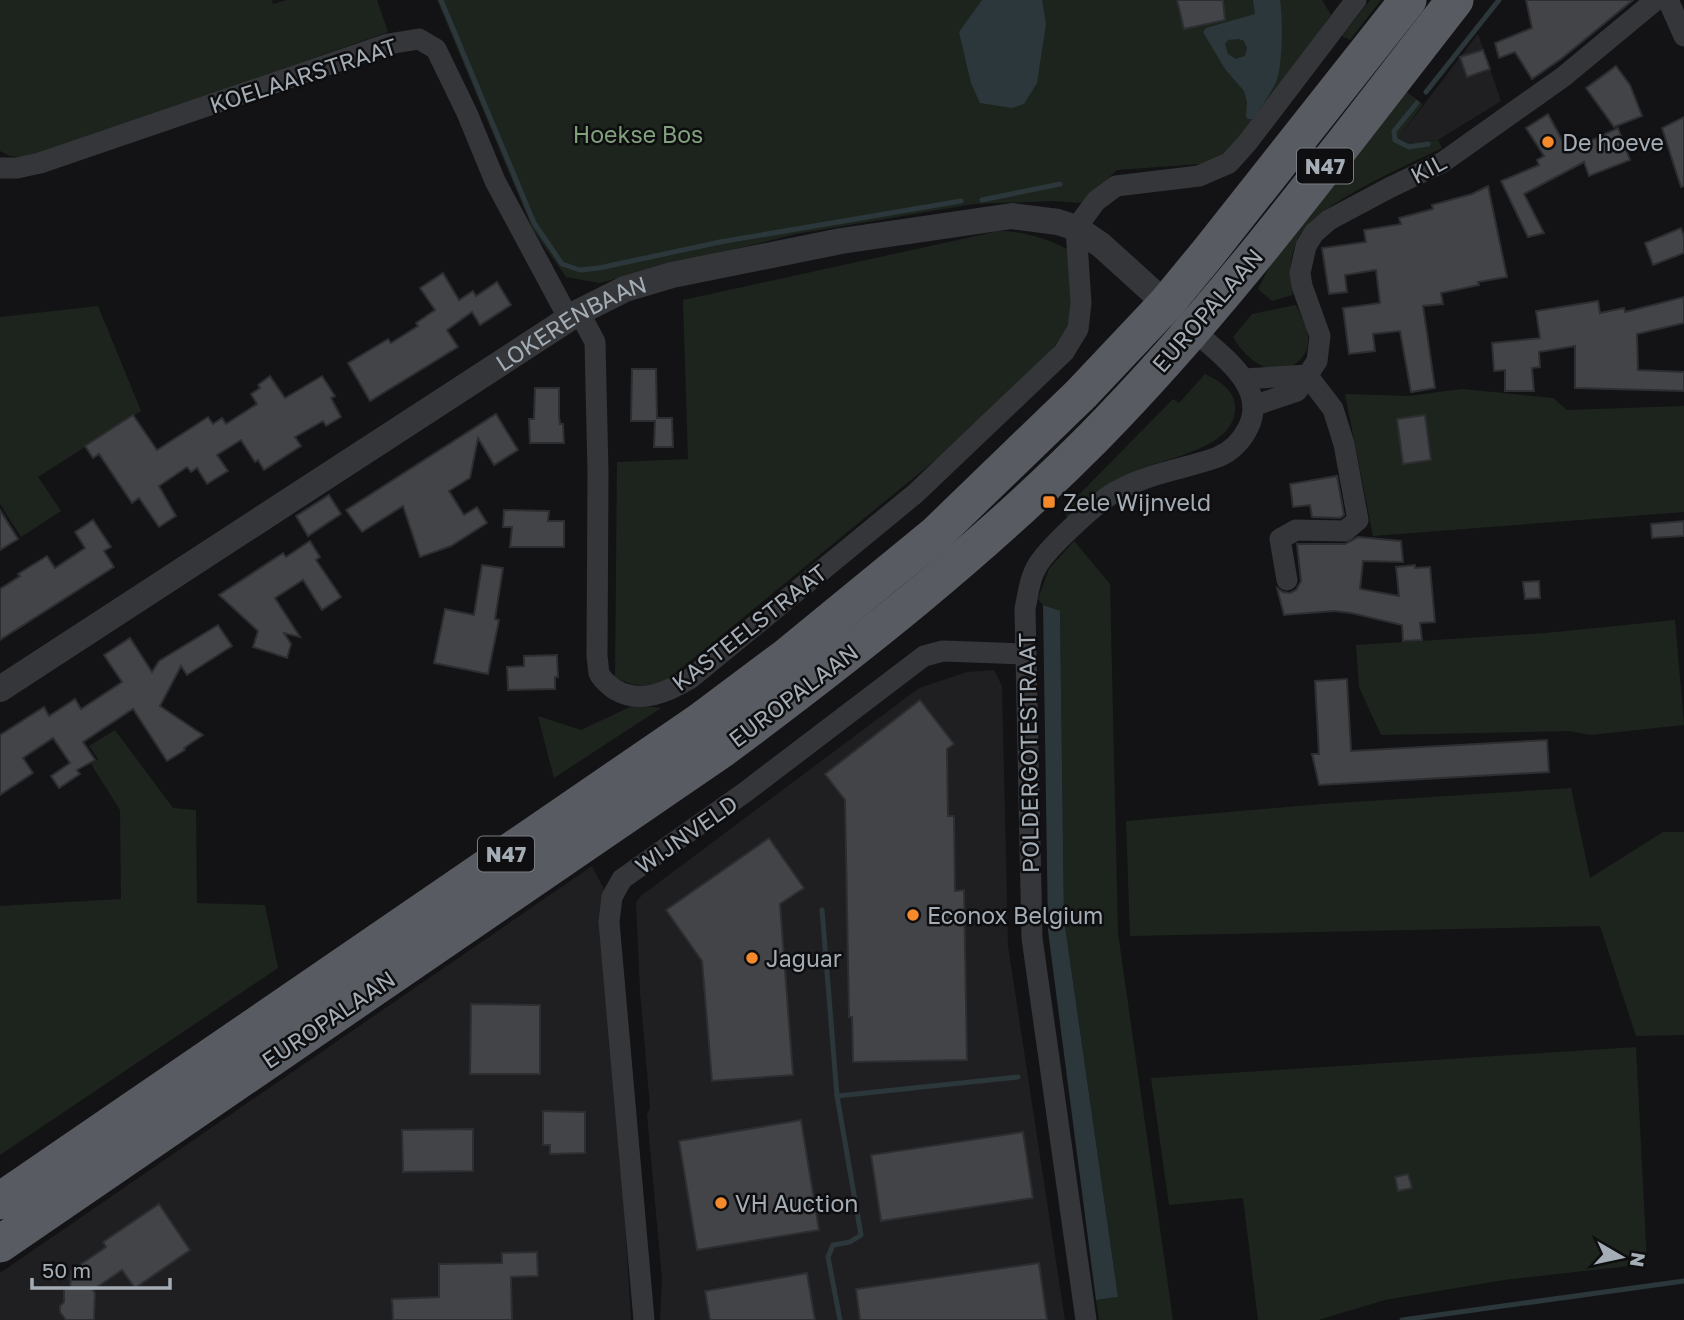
<svg xmlns="http://www.w3.org/2000/svg" width="1684" height="1320" font-family="'Golos Text',sans-serif">
	<style>
		.built { fill: #1f1f22 }
		.green { fill: #1d241d }
		.water { fill: #2b373a; fill-rule: evenodd }
		.lines { fill: none; stroke-linecap: round; stroke-linejoin: round }
		.stream { stroke: #2b373a; stroke-width: 5 }
		.building { fill: #424448; stroke: #2d2e31; stroke-width: 2 }
		.minor { stroke: #34363a; stroke-width: 21 }
		.tertiary { stroke: #34363a; stroke-width: 26 }
		.trunk { stroke: #585c62; stroke-width: 37 }
		.poi-dot { fill: #f48a2b; stroke: #0e0e10; stroke-width: 2.5 }
		.labels { text-anchor: middle; dominant-baseline: central; stroke-width: 5; stroke-linejoin: round; paint-order: stroke }
		.shield { fill: #0e0e10; stroke: #777d84; stroke-width: 2 }
		.shield-label { font-size: 21px; font-weight: bold; fill: #a4adb5 }
		.street-label { font-size: 23px; fill: #a4adb5; stroke: #0e0e10 }
		.park-label { font-size: 23px; fill: #80a17b; stroke: #0e0e10 }
		.poi-label { font-size: 23px; fill: #a4adb5; stroke: #0e0e10; text-anchor: start }
	</style>
	<rect width="100%" height="100%" fill="#131315"/>
	<g class="built">
		<path d="M 1478,34 L 1501,101 L 1438,140 L 1406,143 L 1399,137 Z"/>
		<path d="M 994,670 L 1002,686 L 1008,946 L 1065,1320 L 660,1320 L 662,1279 L 647,1115 L 650,1107 L 640,992 L 636,902 L 642,895 L 919,688 L 967,672 Z"/>
		<path d="M 592,866 L 605,891 L 631,1320 L 0,1320 L 0,1273 Z"/>
	</g>
	<g class="green">
		<path d="M 0,0 L 272,0 L 273,4 L 287,0 L 377,0 L 388,32 L 28,158 L 10,156 L 0,151 Z"/>
		<path d="M 437,0 L 1322,0 L 1331,15 L 1254,123 L 1215,163 L 1117,170 L 1082,203 L 1054,201 L 974,204 L 796,234 L 599,283 L 566,277 L 533,230 Z"/>
		<path d="M 1370,0 L 1381,0 L 1350,40 L 1342,36 Z"/>
		<path d="M 1404,90 L 1423,104 L 1399,137 L 1406,143 L 1438,140 L 1442,148 C 1406,166 1316,204 1299,237 C 1289,255 1289,276 1293,295 L 1272,301 L 1258,289 L 1273,260 Z"/>
		<path d="M 999,231 C 1023,231 1046,238 1067,249 L 1071,275 L 1072,305 L 1068,327 L 1050,353 L 967,434 L 667,680 C 646,688 634,687 615,677 L 617,462 L 688,459 L 683,300 Z"/>
		<path d="M 1296,305 C 1301,316 1309,329 1308,342 C 1307,363 1282,376 1264,367 C 1251,361 1240,349 1233,337 L 1252,314 Z"/>
		<path d="M 98,306 L 141,411 L 38,477 L 61,511 L 21,537 L 0,504 L 0,317 Z"/>
		<path d="M 1205,374 C 1220,381 1236,391 1235,409 C 1234,451 1159,458 1129,474 C 1108,485 1088,505 1068,520 L 1064,510 L 1173,399 L 1179,403 Z"/>
		<path d="M 1462,389 L 1553,398 L 1567,410 L 1684,406 L 1684,512 L 1373,536 L 1345,394 L 1408,396 Z"/>
		<path d="M 1074,541 L 1110,584 L 1118,933 L 1173,1320 L 1099,1320 L 1096,1300 L 1118,1297 L 1064,919 L 1060,612 L 1043,605 L 1038,599 L 1049,569 Z"/>
		<path d="M 1675,620 L 1684,725 L 1590,735 L 1569,731 L 1381,735 L 1359,687 L 1356,645 L 1546,633 Z"/>
		<path d="M 634,705 L 661,708 L 554,778 L 538,716 L 581,730 Z"/>
		<path d="M 115,730 L 173,808 L 196,810 L 197,903 L 265,905 L 278,968 L 0,1155 L 0,906 L 121,899 L 120,810 L 91,764 L 98,759 L 89,746 Z"/>
		<path d="M 1571,788 L 1590,878 L 1663,832 L 1684,832 L 1684,1035 L 1636,1036 L 1600,926 L 1130,936 L 1126,821 L 1321,804 Z"/>
		<path d="M 1636,1047 L 1647,1264 L 1504,1280 L 1385,1300 L 1318,1320 L 1258,1320 L 1243,1198 L 1169,1205 L 1151,1078 Z"/>
	</g>
	<g class="water">
		<path d="M 982,0 L 1042,0 L 1046,24 L 1037,83 L 1024,104 L 1012,108 L 980,103 L 971,83 L 959,32 Z"/>
		<path d="M 1253,0 L 1280,0 C 1283,17 1283,66 1276,82 C 1270,95 1261,107 1253,119 L 1248,119 L 1246,117 L 1247,102 L 1244,91 L 1225,69 L 1203,32 L 1206,28 L 1255,14 ZM 1239,39 L 1244,41 L 1247,48 L 1245,56 L 1236,59 L 1228,54 L 1225,44 L 1228,40 Z"/>
		<path d="M 1043,605 L 1060,611 L 1064,919 L 1118,1297 L 1096,1300 L 1048,931 Z"/>
	</g>
	<g class="lines">
		<g class="stream">
			<path d="M 441,0 L 534,223 L 562,264 L 580,270 L 599,268 L 720,242 L 961,201"/>
			<path d="M 1426,92 L 1499,0"/>
			<path d="M 1417,103 L 1394,131 L 1395,140 L 1409,147 L 1428,144"/>
			<path d="M 982,200 L 1060,184"/>
			<path d="M 822,910 L 837,1096 L 861,1235 L 850,1242 L 833,1245 L 828,1257 L 840,1320"/>
			<path d="M 837,1096 L 1018,1077"/>
			<path d="M 1402,1320 L 1684,1281"/>
		</g>
	</g>
	<g class="building">
		<path d="M 1177,0 L 1223,0 L 1225,20 L 1184,29 Z"/>
		<path d="M 1526,0 L 1633,0 L 1561,59 L 1532,79 L 1515,52 L 1499,58 L 1495,43 L 1532,28 Z"/>
		<path d="M 1483,50 L 1490,69 L 1467,77 L 1460,57 Z"/>
		<path d="M 1616,66 L 1630,85 L 1642,116 L 1614,127 L 1586,88 Z"/>
		<path d="M 1548,114 L 1568,151 L 1618,128 L 1630,160 L 1589,176 L 1584,162 L 1524,194 L 1544,233 L 1528,237 L 1501,181 L 1539,165 L 1537,160 L 1544,156 L 1526,128 Z"/>
		<path d="M 1684,117 L 1684,186 L 1681,187 L 1662,128 Z"/>
		<path d="M 1488,186 L 1507,277 L 1478,282 L 1479,285 L 1441,293 L 1443,304 L 1423,306 L 1435,388 L 1411,392 L 1400,331 L 1373,334 L 1375,351 L 1349,354 L 1343,308 L 1380,303 L 1376,270 L 1345,275 L 1347,292 L 1329,294 L 1322,248 L 1366,242 L 1364,230 L 1401,224 L 1399,218 L 1433,209 L 1432,205 L 1472,194 Z"/>
		<path d="M 1681,228 L 1684,236 L 1684,253 L 1653,265 L 1645,243 Z"/>
		<path d="M 443,273 L 459,300 L 473,291 L 476,296 L 497,282 L 511,305 L 480,325 L 472,312 L 447,330 L 458,347 L 370,401 L 348,363 L 388,339 L 391,343 L 418,326 L 416,323 L 435,310 L 420,288 Z"/>
		<path d="M 1684,297 L 1684,323 L 1637,334 L 1638,370 L 1684,372 L 1684,391 L 1575,388 L 1575,346 L 1539,352 L 1540,367 L 1532,368 L 1534,391 L 1505,391 L 1505,370 L 1494,371 L 1492,343 L 1540,338 L 1536,311 L 1598,301 L 1600,313 L 1624,308 L 1625,312 Z"/>
		<path d="M 632,369 L 656,369 L 657,418 L 672,418 L 673,447 L 654,447 L 655,421 L 631,421 Z"/>
		<path d="M 270,376 L 285,398 L 322,376 L 335,396 L 331,398 L 341,417 L 326,426 L 323,421 L 295,437 L 301,446 L 264,470 L 258,460 L 255,462 L 241,440 L 217,455 L 228,471 L 207,484 L 197,468 L 191,472 L 187,467 L 159,486 L 176,516 L 159,527 L 139,498 L 132,503 L 99,454 L 93,458 L 85,446 L 133,415 L 157,450 L 208,417 L 213,424 L 222,418 L 226,424 L 257,404 L 251,394 L 260,388 L 258,385 Z"/>
		<path d="M 535,388 L 559,388 L 559,416 L 560,424 L 563,424 L 564,443 L 530,443 L 529,419 L 534,419 Z"/>
		<path d="M 496,414 L 518,450 L 494,465 L 478,438 L 470,478 L 449,491 L 464,515 L 477,507 L 487,523 L 451,546 L 420,557 L 403,506 L 362,532 L 346,510 Z"/>
		<path d="M 1425,415 L 1431,460 L 1403,464 L 1397,419 Z"/>
		<path d="M 1337,476 L 1344,515 L 1340,518 L 1312,517 L 1310,505 L 1293,507 L 1290,484 Z"/>
		<path d="M 329,495 L 341,514 L 308,536 L 296,516 Z"/>
		<path d="M 0,510 L 18,539 L 0,550 Z"/>
		<path d="M 504,510 L 549,511 L 548,521 L 564,521 L 564,547 L 510,547 L 512,527 L 503,527 Z"/>
		<path d="M 93,520 L 111,547 L 104,551 L 114,567 L 0,640 L 0,589 L 20,576 L 18,574 L 47,556 L 55,568 L 85,548 L 75,532 Z"/>
		<path d="M 1684,521 L 1684,536 L 1652,538 L 1651,524 Z"/>
		<path d="M 1358,537 L 1401,541 L 1403,562 L 1363,561 L 1360,589 L 1399,596 L 1396,567 L 1415,565 L 1415,568 L 1430,567 L 1435,622 L 1420,623 L 1422,640 L 1403,641 L 1402,625 L 1351,613 L 1334,611 L 1284,615 L 1277,588 L 1283,592 L 1290,593 L 1296,590 L 1301,581 L 1297,544 L 1345,544 Z"/>
		<path d="M 310,541 L 320,557 L 316,560 L 341,597 L 322,610 L 303,580 L 275,598 L 300,637 L 284,633 L 291,644 L 287,658 L 253,647 L 258,631 L 219,595 L 283,553 L 286,557 Z"/>
		<path d="M 482,565 L 503,568 L 495,619 L 499,620 L 488,674 L 434,663 L 445,609 L 474,615 Z"/>
		<path d="M 1539,581 L 1540,598 L 1525,599 L 1523,582 Z"/>
		<path d="M 218,625 L 232,646 L 187,675 L 181,666 L 160,706 L 203,735 L 184,748 L 185,750 L 167,761 L 133,709 L 83,742 L 95,760 L 77,770 L 80,774 L 59,788 L 51,776 L 70,763 L 53,738 L 23,758 L 33,773 L 0,795 L 0,735 L 44,707 L 49,716 L 75,699 L 81,709 L 122,682 L 104,655 L 130,638 L 152,672 L 159,661 Z"/>
		<path d="M 557,655 L 558,677 L 555,677 L 555,689 L 508,690 L 507,667 L 524,666 L 524,656 Z"/>
		<path d="M 1347,679 L 1351,751 L 1547,740 L 1549,772 L 1319,785 L 1312,754 L 1319,754 L 1315,681 Z"/>
		<path d="M 920,700 L 954,744 L 947,749 L 948,816 L 954,816 L 955,891 L 964,890 L 967,1060 L 853,1062 L 852,1017 L 849,1017 L 845,800 L 825,774 Z"/>
		<path d="M 769,838 L 804,888 L 780,904 L 793,1075 L 712,1081 L 702,961 L 666,910 Z"/>
		<path d="M 471,1004 L 540,1005 L 540,1074 L 470,1074 Z"/>
		<path d="M 543,1111 L 585,1112 L 585,1153 L 550,1154 L 550,1145 L 543,1145 Z"/>
		<path d="M 801,1120 L 819,1230 L 697,1250 L 679,1141 Z"/>
		<path d="M 473,1129 L 473,1171 L 403,1172 L 402,1130 Z"/>
		<path d="M 1023,1132 L 1033,1198 L 881,1221 L 871,1155 Z"/>
		<path d="M 1408,1174 L 1412,1188 L 1398,1191 L 1395,1177 Z"/>
		<path d="M 159,1204 L 190,1250 L 135,1288 L 122,1270 L 93,1290 L 95,1293 L 94,1320 L 66,1320 L 60,1312 L 60,1306 L 64,1302 L 64,1288 L 70,1288 L 71,1271 L 106,1247 L 103,1242 Z"/>
		<path d="M 537,1252 L 538,1276 L 511,1277 L 512,1320 L 393,1320 L 392,1299 L 439,1297 L 439,1264 L 502,1263 L 502,1253 Z"/>
		<path d="M 1039,1263 L 1047,1320 L 860,1320 L 856,1289 Z"/>
		<path d="M 807,1273 L 815,1320 L 710,1320 L 705,1291 Z"/>
	</g>
	<g class="lines">
		<g class="minor">
			<path d="M 1668,0 L 1684,36"/>
			<path d="M 0,168 L 17,168 L 40,163 L 388,44 L 419,39 L 436,49 L 467,113 L 495,181 L 569,319"/>
			<path d="M 579,312 L 595,342 L 598,473 L 597,657 C 598,661 598,668 599,673 C 601,679 609,685 614,689 C 640,705 668,692 691,678 L 916,493 L 1064,352 L 1078,329 L 1081,303 L 1076,228 L 1096,201 L 1116,186 L 1199,176 L 1229,163 L 1247,143 L 1356,0"/>
			<path d="M 1244,379 L 1307,375"/>
			<path d="M 1253,406 L 1297,391 L 1317,361 L 1320,336 L 1302,286 L 1300,273 L 1306,246 L 1314,233 L 1329,220 L 1389,188 L 1443,162 L 1563,77 L 1656,0"/>
			<path d="M 1287,580 L 1280,539 L 1296,530 L 1345,531 L 1358,520 L 1344,444 L 1333,409 L 1307,375"/>
			<path d="M 644,1320 L 609,922 L 612,897 L 622,879 L 744,793 L 924,656 L 943,651 L 1024,654"/>
			<path d="M 1086,1320 L 1032,938 L 1025,609 C 1028,595 1029,580 1036,568 C 1045,550 1099,500 1117,491 C 1148,473 1185,469 1218,457 C 1232,451 1241,442 1248,428 C 1269,387 1220,354 1193,330"/>
		</g>
		<path class="tertiary" id="s1" d="M 0,689 L 579,312 L 625,289 L 672,275 L 841,241 L 1012,216 L 1058,222 L 1076,228 L 1101,245 L 1177,314"/>
		<g class="trunk">
			<path d="M 0,1201 L 699,722 L 786,657 L 936,534 L 1081,394 L 1166,304 L 1208,253 L 1408,0"/>
			<path d="M 0,1244 L 721,750 C 851,653 979,553 1094,437 C 1227,302 1339,148 1455,0"/>
		</g>
	</g>
	<g class="poi-dot">
		<circle cx="1548" cy="142" r="7"/>
		<rect x="1042" y="495" width="14" height="14" rx="3.5"/>
		<circle cx="913" cy="915" r="7"/>
		<circle cx="752" cy="958" r="7"/>
		<circle cx="721" cy="1203" r="7"/>
	</g>
	<g class="labels">
		<g class="shield">
			<rect x="1297" y="148.5" width="56" height="35" rx="5"/>
			<rect x="478" y="836.5" width="56" height="35" rx="5"/>
		</g>
		<g class="shield-label">
			<text x="1325" y="166">N47</text>
			<text x="506" y="854">N47</text>
		</g>
		<g class="street-label">
			<text transform="translate(303 75) rotate(-18)">KOELAARSTRAAT</text>
			<text transform="translate(1428 168) rotate(-28)">KIL</text>
			<text transform="translate(1207 310) rotate(-49)">EUROPALAAN</text>
			<text stroke="none"><textPath href="#s1" startOffset="679">LOKERENBAAN</textPath></text>
			<text transform="translate(749 627) rotate(-38)">KASTEELSTRAAT</text>
			<text transform="translate(793 695) rotate(-37)">EUROPALAAN</text>
			<text transform="translate(1028 753) rotate(-91)">POLDERGOTESTRAAT</text>
			<text transform="translate(686 834) rotate(-35)">WIJNVELD</text>
			<text transform="translate(328 1019) rotate(-34)">EUROPALAAN</text>
		</g>
		<g class="park-label">
			<text x="638" y="134">Hoekse Bos</text>
		</g>
		<g class="poi-label">
			<text x="1562" y="142">De hoeve</text>
			<text x="1063" y="502">Zele Wijnveld</text>
			<text x="927" y="915">Econox Belgium</text>
			<text x="766" y="958">Jaguar</text>
			<text x="735" y="1203">VH Auction</text>
		</g>
	</g>
	<g transform="translate(1621 1257) rotate(99)" stroke="#0e0e10" stroke-width="5" paint-order="stroke">
	<path d="M0-5L12 26L0 18L-12 26Z" fill="#a4adb5"/>
	<text y="-10" font-size="19" font-weight="bold" text-anchor="middle" fill="#a4adb5">N</text>
	</g>
	<path d="M32 1278v10h138v-10" fill="none" stroke="#a4adb5" stroke-width="3.5"/>
	<text x="42" y="1278" font-size="21" fill="#a4adb5" stroke="#0e0e10" stroke-width="5" paint-order="stroke">50 m</text>
</svg>
